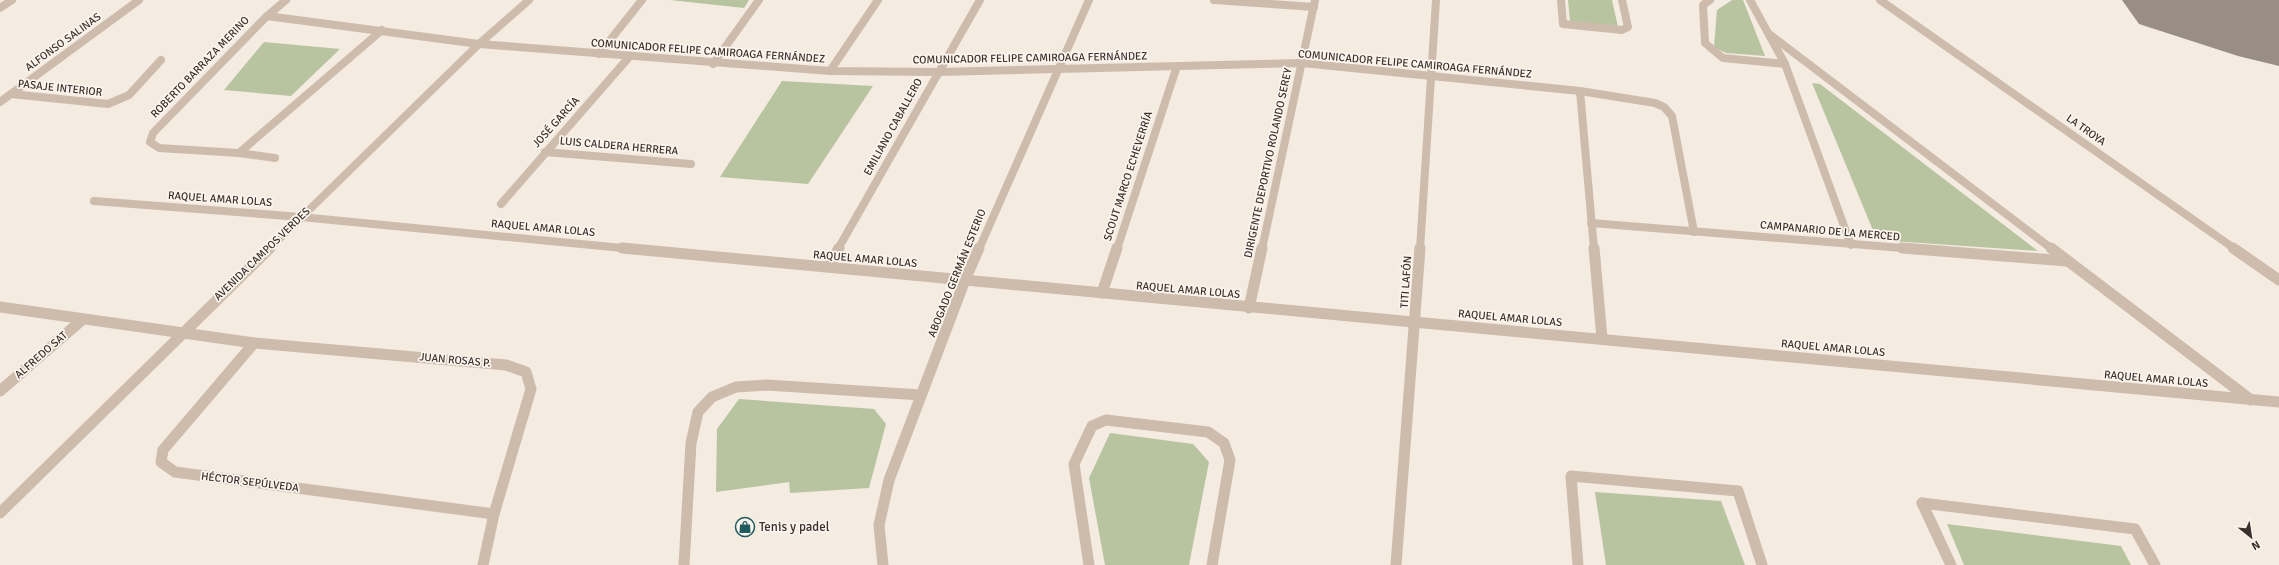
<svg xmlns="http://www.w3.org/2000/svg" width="2279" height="565" font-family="Signika,sans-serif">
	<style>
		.green { fill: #b8c4a0 }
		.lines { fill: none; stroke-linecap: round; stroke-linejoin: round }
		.runway { fill: #988e86; fill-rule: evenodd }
		.minor-far1 { stroke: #cdbbac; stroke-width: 8 }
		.minor { stroke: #cdbbac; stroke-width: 11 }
		.tertiary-far1 { stroke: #cdbbac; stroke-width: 8 }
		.tertiary { stroke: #cdbbac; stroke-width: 11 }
		.labels { text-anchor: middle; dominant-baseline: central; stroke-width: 3.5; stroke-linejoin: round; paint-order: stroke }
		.street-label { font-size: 11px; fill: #3b302b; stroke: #fbf5ee }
		.near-poi-label { font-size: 13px; fill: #3b302b; stroke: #fbf5ee; text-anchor: start }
	</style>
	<rect width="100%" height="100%" fill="#f4ebe1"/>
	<g class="green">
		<path d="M 670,0 L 749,0 L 744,8 Z"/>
		<path d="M 1568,0 L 1612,0 L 1618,27 L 1570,21 Z"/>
		<path d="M 1732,0 L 1743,0 L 1765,56 L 1726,53 L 1714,47 L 1717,10 Z"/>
		<path d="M 264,42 L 340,49 L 291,96 L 224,90 Z"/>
		<path d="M 782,81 L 873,86 L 808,184 L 720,177 Z"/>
		<path d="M 1812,83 L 1820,84 L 2038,251 L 1877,240 Z"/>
		<path d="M 739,399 L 874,409 L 886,424 L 869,488 L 790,493 L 789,482 L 716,492 L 717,429 Z"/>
		<path d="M 1110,433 L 1193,444 L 1209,462 L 1189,565 L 1105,565 L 1089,478 Z"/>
		<path d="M 1595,492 L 1721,501 L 1745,565 L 1606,565 Z"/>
		<path d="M 1947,524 L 2121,546 L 2131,565 L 1964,565 Z"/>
	</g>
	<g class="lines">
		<path class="runway" d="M 2122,0 L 2279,0 L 2279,66 L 2238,56 L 2139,24 Z"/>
		<g class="minor-far1">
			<path d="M 1214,0 L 1314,7"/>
			<path d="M 1561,0 L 1563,24 L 1622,30 L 1628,27 L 1622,0"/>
			<path d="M 1710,0 L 1703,5 L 1705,43 L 1723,58 L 1785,64"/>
			<path d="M 1750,0 L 1785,64 L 1851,245"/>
			<path d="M 0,8 L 12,0"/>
			<path d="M 267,16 L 479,44 L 830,71 L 938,72 L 1302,63 L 1580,91 L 1655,103 L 1664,107 L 1672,116 L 1694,232"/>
			<path d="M 1769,34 L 2052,249"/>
			<path d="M 599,54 L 642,0"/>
			<path d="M 713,64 L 759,0"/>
			<path d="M 830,71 L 878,0"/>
			<path d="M 1580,91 L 1594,249"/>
			<path d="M 11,94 L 108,104 L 129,95 L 161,60"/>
			<path d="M 0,102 L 139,0"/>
			<path d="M 545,152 L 691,164"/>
			<path d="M 239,153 L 382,30"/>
			<path d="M 275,158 L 239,153 L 159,148 L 150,142 L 153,133 L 267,16 L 286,0"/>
			<path d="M 94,201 L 301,217 L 633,249"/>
			<path d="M 501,204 L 630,56"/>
			<path d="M 1591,223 L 1915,249"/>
			<path d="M 269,249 L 479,44 L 529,0"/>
			<path d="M 838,249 L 980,0"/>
			<path d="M 979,249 L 1089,0"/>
			<path d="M 1117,249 L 1177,66"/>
			<path d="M 1262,249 L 1315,0"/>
			<path d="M 1420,249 L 1436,0"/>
		</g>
		<g class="minor">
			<path d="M 622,248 C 1174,301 1727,350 2279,402"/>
			<path d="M 1594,248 L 1602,338"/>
			<path d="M 1902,248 L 2067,261"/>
			<path d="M 2051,248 L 2251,400"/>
			<path d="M 828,267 L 839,248"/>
			<path d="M 1102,293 L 1117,248"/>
			<path d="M 0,307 L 254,343 L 506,365 L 526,372 L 531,389 L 494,514 L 483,565"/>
			<path d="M 1249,308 L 1262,248"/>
			<path d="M 254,343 L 163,450 L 161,462 L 175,472 L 494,514"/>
			<path d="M 0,391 L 83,319"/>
			<path d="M 1922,503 L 2135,529 L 2155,565"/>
			<path d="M 1922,503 L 1951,565"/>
			<path d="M 0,513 L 270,248"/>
			<path d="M 684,565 L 691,443 L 698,412 L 712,397 L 736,387 L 767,385 L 921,395"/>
			<path d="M 883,565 L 879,525 L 889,480 L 965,280 L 979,248"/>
			<path d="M 1089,565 L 1074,464 L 1092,426 L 1106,420 L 1208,432 L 1224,443 L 1230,460 L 1212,565"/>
			<path d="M 1396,565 L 1420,248"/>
			<path d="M 1578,565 L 1571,476 L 1738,491 L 1762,565"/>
		</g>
		<path class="tertiary-far1" d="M 1880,0 L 2235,249"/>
		<path class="tertiary" d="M 2233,248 L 2279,280"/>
	</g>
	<defs>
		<symbol id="shop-ring" viewBox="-11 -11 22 22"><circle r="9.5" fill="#fbf5ee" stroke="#1f5a5e" stroke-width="1.5"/><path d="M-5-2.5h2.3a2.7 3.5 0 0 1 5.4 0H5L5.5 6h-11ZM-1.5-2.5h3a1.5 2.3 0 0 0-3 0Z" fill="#1f5a5e"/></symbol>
	</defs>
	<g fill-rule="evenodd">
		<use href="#shop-ring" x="734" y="516" width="22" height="22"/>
	</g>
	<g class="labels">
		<g class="street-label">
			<text transform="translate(63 42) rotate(-36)">ALFONSO SALINAS</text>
			<text transform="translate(708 51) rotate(4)">COMUNICADOR FELIPE CAMIROAGA FERNÁNDEZ</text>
			<text transform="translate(1030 58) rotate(-1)">COMUNICADOR FELIPE CAMIROAGA FERNÁNDEZ</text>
			<text transform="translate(1415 64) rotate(5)">COMUNICADOR FELIPE CAMIROAGA FERNÁNDEZ</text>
			<text transform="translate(200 67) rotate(-46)">ROBERTO BARRAZA MERINO</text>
			<text transform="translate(60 88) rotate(6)">PASAJE INTERIOR</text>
			<text transform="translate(556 122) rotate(-48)">JOSÉ GARCÍA</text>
			<text transform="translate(893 127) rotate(-61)">EMILIANO CABALLERO</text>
			<text transform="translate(2086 130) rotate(35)">LA TROYA</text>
			<text transform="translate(619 146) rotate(5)">LUIS CALDERA HERRERA</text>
			<text transform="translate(1268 163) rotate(-78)">DIRIGENTE DEPORTIVO ROLANDO SEREY</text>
			<text transform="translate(1128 176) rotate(-72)">SCOUT MARCO ECHEVERRÍA</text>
			<text transform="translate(220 199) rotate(4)">RAQUEL AMAR LOLAS</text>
			<text transform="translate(543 228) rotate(5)">RAQUEL AMAR LOLAS</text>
			<text transform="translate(1830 231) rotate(5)">CAMPANARIO DE LA MERCED</text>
			<text transform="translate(262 254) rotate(-44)">AVENIDA CAMPOS VERDES</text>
			<text transform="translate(865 259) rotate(5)">RAQUEL AMAR LOLAS</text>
			<text transform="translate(957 273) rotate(-68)">ABOGADO GERMÁN ESTERIO</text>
			<text transform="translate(1406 282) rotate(-86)">TITI LAFÓN</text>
			<text transform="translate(1188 290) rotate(5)">RAQUEL AMAR LOLAS</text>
			<text transform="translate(1510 318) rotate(5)">RAQUEL AMAR LOLAS</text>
			<text transform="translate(1833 348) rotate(5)">RAQUEL AMAR LOLAS</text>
			<text transform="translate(41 355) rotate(-41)">ALFREDO SAT</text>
			<text transform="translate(455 360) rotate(5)">JUAN ROSAS P.</text>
			<text transform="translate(2156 379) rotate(5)">RAQUEL AMAR LOLAS</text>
			<text transform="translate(250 482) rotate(7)">HÉCTOR SEPÚLVEDA</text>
		</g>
		<g class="near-poi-label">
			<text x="759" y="527">Tenis y padel</text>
		</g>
	</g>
	<g transform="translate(2251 537) rotate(150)" stroke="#fbf5ee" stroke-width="3" paint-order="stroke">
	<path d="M0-3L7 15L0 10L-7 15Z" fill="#3b302b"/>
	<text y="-6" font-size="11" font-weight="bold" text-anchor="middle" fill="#3b302b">N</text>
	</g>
</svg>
